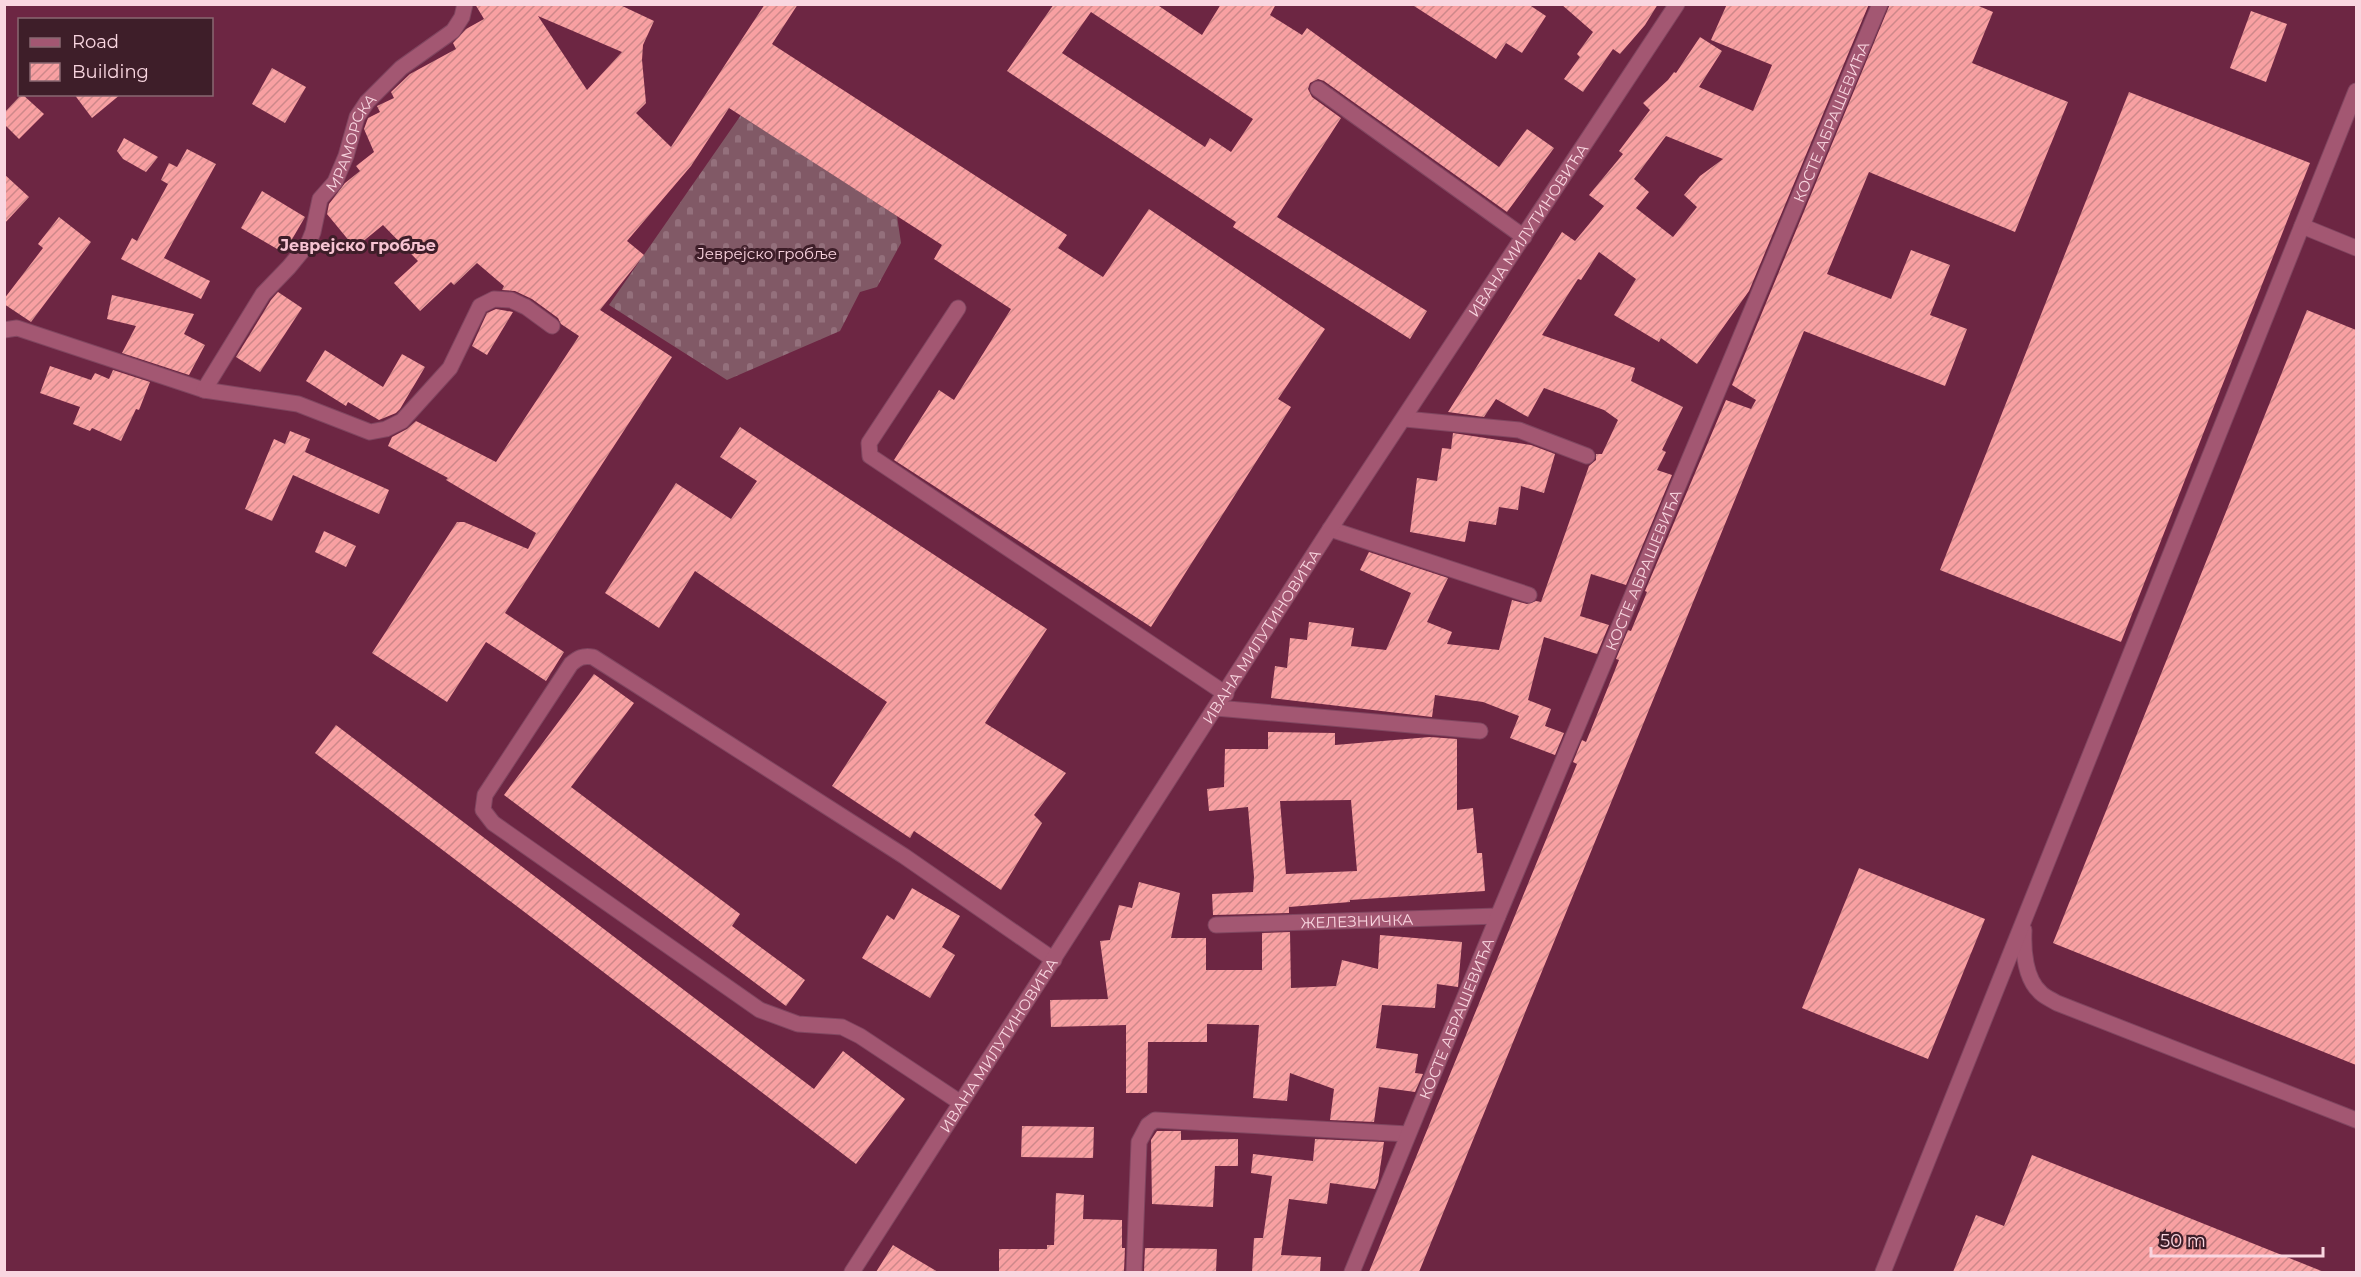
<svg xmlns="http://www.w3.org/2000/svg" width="2361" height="1277" font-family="Montserrat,sans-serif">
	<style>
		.cemetery { fill: url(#cemetery-stones) }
		.building { fill: url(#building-hatch); fill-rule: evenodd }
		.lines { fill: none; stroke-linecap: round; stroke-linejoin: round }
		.minor-casing { stroke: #814660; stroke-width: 17 }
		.minor { stroke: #a35772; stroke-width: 15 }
		.labels { text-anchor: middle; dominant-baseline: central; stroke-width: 6; stroke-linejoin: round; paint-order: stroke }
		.street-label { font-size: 15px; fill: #f9d6e0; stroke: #3e1e29 }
		.park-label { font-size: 15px; fill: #f9d2de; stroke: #3e1e29 }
		.neighbourhood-label { font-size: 16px; font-weight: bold; fill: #f7c3d2; stroke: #3e1e29 }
	</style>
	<defs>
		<pattern id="cemetery-stones" width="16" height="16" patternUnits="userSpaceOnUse" patternTransform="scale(1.5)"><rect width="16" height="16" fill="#815966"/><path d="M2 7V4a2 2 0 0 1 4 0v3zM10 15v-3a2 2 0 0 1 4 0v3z" fill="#94707c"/></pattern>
		<pattern id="building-hatch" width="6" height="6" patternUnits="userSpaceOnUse" patternTransform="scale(1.5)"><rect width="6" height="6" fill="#f8a0a2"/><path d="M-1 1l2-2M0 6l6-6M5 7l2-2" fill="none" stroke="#cd888a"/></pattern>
	</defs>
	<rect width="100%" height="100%" fill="#6d2643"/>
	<path class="cemetery" d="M 741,115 L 897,216 L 901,243 L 877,287 L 860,292 L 840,331 L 727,380 L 609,305 Z"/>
	<g class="building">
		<path d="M 475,4 L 618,4 L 654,21 L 643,45 L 642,60 L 646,103 L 636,113 L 671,147 L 765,4 L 798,4 L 772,44 L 1067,235 L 1058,248 L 1103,277 L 1149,209 L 1325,329 L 1278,399 L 1291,407 L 1151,627 L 894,460 L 939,390 L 954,400 L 1011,309 L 934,259 L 942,245 L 729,108 L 691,166 L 627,241 L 644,255 L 600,310 L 672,357 L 505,613 L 564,652 L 546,681 L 486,642 L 447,702 L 372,653 L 457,522 L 464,522 L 528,549 L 536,533 L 446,480 L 448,478 L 388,446 L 392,437 L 407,429 L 416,421 L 496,462 L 579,336 L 561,324 L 558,318 L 532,299 L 515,291 L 502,290 L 504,286 L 477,263 L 454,285 L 451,282 L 420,311 L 394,283 L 418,261 L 383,225 L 355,248 L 327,214 L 329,204 L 345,183 L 360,171 L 356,166 L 374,152 L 364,129 L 368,118 L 380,112 L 377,106 L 394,98 L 391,92 L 410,74 L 456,49 L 453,43 L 466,29 L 484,19 ZM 538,16 L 622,52 L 587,90 Z"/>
		<path d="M 1054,4 L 1156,4 L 1202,35 L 1221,4 L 1276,4 L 1270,15 L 1302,35 L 1307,28 L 1499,167 L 1527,129 L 1554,148 L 1507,212 L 1324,81 L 1318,79 L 1310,83 L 1308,89 L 1312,97 L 1341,118 L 1277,217 L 1427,311 L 1410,339 L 1233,227 L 1236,222 L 1007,71 ZM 1091,12 L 1253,119 L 1231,152 L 1210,138 L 1205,147 L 1062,53 Z"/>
		<path d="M 1411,4 L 1528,4 L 1546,16 L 1522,53 L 1506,43 L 1496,59 Z"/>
		<path d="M 1561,4 L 1658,4 L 1645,25 L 1620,54 L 1613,49 L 1583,92 L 1564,79 L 1580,57 L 1577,54 L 1593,32 Z"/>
		<path d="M 1727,4 L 1869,4 L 1749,291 L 1697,364 L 1661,338 L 1659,342 L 1614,315 L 1636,279 L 1599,252 L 1581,280 L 1578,279 L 1542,335 L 1635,368 L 1631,381 L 1683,407 L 1662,450 L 1666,452 L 1657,470 L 1672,475 L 1626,585 L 1591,574 L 1580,616 L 1609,625 L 1597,654 L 1544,637 L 1528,700 L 1551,709 L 1545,726 L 1564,733 L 1555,755 L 1510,738 L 1519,716 L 1483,702 L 1435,695 L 1432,717 L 1271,698 L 1275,666 L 1287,668 L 1290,638 L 1307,640 L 1309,622 L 1354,628 L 1351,646 L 1386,650 L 1411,593 L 1360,570 L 1369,552 L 1448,578 L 1427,622 L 1452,632 L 1447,644 L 1499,650 L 1512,600 L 1527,604 L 1536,601 L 1541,602 L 1589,466 L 1596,460 L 1596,454 L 1602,454 L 1618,420 L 1604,410 L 1544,388 L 1528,417 L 1496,399 L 1484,417 L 1448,412 L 1562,232 L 1575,241 L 1604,206 L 1589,195 L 1623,154 L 1619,151 L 1650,110 L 1643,103 L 1668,80 L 1674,72 L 1676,73 L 1700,37 L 1722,51 L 1699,87 L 1753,111 L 1772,65 L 1711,40 ZM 1666,136 L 1723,159 L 1700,176 L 1684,195 L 1697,207 L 1673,237 L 1636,208 L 1649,192 L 1634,179 Z"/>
		<path d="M 1890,4 L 1974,4 L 1993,12 L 1972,63 L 2068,102 L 2015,232 L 1869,172 L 1827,274 L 1891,299 L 1911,250 L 1950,265 L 1930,315 L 1967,329 L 1945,386 L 1804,331 L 1419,1272 L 1369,1272 L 1577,764 L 1573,762 L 1582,740 L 1586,742 L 1619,660 L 1616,659 L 1628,630 L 1631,631 L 1647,592 L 1645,591 L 1726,400 L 1751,409 L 1756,400 L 1732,385 Z"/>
		<path d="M 2251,11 L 2287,24 L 2266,82 L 2230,68 Z"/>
		<path d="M 272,68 L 306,87 L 285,123 L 252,104 Z"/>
		<path d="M 2129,92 L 2310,163 L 2121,642 L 1940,570 Z"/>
		<path d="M 22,94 L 44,114 L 19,139 L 4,124 L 4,113 Z"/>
		<path d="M 74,94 L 121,94 L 92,118 Z"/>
		<path d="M 124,138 L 158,157 L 146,172 L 123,159 L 117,151 Z"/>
		<path d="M 187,149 L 216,164 L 164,258 L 210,281 L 201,299 L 121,259 L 132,238 L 137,241 L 168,184 L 161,180 L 169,163 L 177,167 Z"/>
		<path d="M 4,174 L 29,197 L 4,224 Z"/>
		<path d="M 262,191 L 305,217 L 284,253 L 241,228 Z"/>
		<path d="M 59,217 L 91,242 L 31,322 L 4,304 L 4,299 L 43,248 L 38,244 Z"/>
		<path d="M 278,292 L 302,308 L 260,372 L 236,357 L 271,300 Z"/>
		<path d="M 112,295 L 194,314 L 184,334 L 205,345 L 189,375 L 122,353 L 136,326 L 107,319 Z"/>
		<path d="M 496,309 L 513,312 L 487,355 L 472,346 L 487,313 Z"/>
		<path d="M 2307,310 L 2356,330 L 2356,1065 L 2053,943 Z"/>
		<path d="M 325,350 L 383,387 L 402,354 L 425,367 L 400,409 L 396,413 L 379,420 L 348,402 L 346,406 L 306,381 Z"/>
		<path d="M 50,366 L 91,380 L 95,373 L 109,379 L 113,370 L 150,382 L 139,410 L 136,409 L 121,441 L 92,428 L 90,431 L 73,424 L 80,407 L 40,393 Z"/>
		<path d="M 740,427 L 1047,629 L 985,723 L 1066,773 L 1034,815 L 1042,823 L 1001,890 L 914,831 L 910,838 L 832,786 L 887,702 L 695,571 L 659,628 L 605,593 L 676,483 L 731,519 L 757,481 L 720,457 Z"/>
		<path d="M 290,431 L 310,439 L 305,452 L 389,490 L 379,514 L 293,475 L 272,521 L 245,509 L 274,439 L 285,444 Z"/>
		<path d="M 1453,433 L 1531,445 L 1555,454 L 1544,493 L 1521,486 L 1518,510 L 1499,507 L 1496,525 L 1469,521 L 1465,542 L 1410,532 L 1417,478 L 1437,481 L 1442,448 L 1451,449 Z"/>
		<path d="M 324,531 L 356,546 L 346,567 L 315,552 Z"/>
		<path d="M 594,674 L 634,703 L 571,787 L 740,914 L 732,926 L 805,980 L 786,1006 L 504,795 Z"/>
		<path d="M 336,725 L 814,1089 L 843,1051 L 905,1099 L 856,1164 L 315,753 Z"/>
		<path d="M 1268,732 L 1335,733 L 1335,745 L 1430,737 L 1457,739 L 1457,810 L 1473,808 L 1477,853 L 1482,853 L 1485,891 L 1350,900 L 1350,902 L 1289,907 L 1289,913 L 1213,915 L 1212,894 L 1253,892 L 1254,877 L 1248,807 L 1209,811 L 1207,789 L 1224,787 L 1225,749 L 1268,749 ZM 1351,800 L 1357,871 L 1286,874 L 1280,801 Z"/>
		<path d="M 1859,868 L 1985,919 L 1928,1059 L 1802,1008 Z"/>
		<path d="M 1139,882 L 1180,893 L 1171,938 L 1206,938 L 1206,970 L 1262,970 L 1262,933 L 1290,932 L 1291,988 L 1336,986 L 1342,960 L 1378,969 L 1380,935 L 1462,942 L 1458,987 L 1437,984 L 1435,1008 L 1382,1005 L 1376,1048 L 1418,1054 L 1415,1073 L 1423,1074 L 1415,1092 L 1379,1087 L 1374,1122 L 1330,1120 L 1334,1089 L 1290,1073 L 1287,1101 L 1253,1098 L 1259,1025 L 1207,1024 L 1207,1042 L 1148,1042 L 1147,1093 L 1126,1093 L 1126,1025 L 1051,1027 L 1050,1000 L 1108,999 L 1100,941 L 1110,940 L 1119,905 L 1132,908 Z"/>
		<path d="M 912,888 L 960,916 L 942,947 L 955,955 L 930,998 L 862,958 L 887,915 L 894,920 Z"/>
		<path d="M 1022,1126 L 1094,1127 L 1093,1158 L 1021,1157 Z"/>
		<path d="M 1181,1131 L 1181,1140 L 1238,1139 L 1238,1166 L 1215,1166 L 1213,1207 L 1152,1204 L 1151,1140 L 1157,1131 Z"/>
		<path d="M 1315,1139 L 1384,1142 L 1378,1182 L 1375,1189 L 1330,1183 L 1327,1204 L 1289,1199 L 1281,1255 L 1321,1257 L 1320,1272 L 1252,1272 L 1254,1238 L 1263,1238 L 1272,1176 L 1251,1173 L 1253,1154 L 1313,1161 Z"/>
		<path d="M 2032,1155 L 2324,1272 L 1953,1272 L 1976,1215 L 2004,1226 Z"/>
		<path d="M 1056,1193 L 1084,1195 L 1083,1219 L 1122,1220 L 1122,1248 L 1125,1248 L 1124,1271 L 999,1272 L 999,1249 L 1047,1249 L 1047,1245 L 1054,1245 Z"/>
		<path d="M 893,1245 L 911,1256 L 938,1272 L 876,1272 Z"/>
		<path d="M 1145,1248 L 1217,1249 L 1216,1272 L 1144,1271 Z"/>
	</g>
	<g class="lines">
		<defs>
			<g id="minor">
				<path d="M 1318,89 L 1524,237"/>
				<path d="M 2302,226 L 2356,248"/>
				<path d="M 958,308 L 869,443 L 870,456 L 1226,694"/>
				<path d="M 4,330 L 17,328 L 204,390 L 298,404 L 370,432 L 386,429 L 402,421 L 450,368 L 480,306 L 494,299 L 511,300 L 526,307 L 552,326"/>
				<path id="s1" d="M 204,390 L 263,294 L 289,267 L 308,244 L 313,232 L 320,199 L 335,182 L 346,156 L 357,117 L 367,102 L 401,68 L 453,31 L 462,17 L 465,4"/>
				<path d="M 1405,419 L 1519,430 L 1587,456"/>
				<path d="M 1330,529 L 1529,595"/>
				<path d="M 1216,708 L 1480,731"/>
				<path id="s2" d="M 1216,925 L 1498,916"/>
				<path d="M 2024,930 C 2023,950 2025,979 2041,993 C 2045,997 2052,1000 2057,1003 L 2356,1120"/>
				<path d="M 961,1103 L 860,1036 L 842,1027 L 798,1024 L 760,1010 L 493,823 L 483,810 L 485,795 L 571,664 C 578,658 583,655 593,657 L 904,856 L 1054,960"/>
				<path id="s3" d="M 852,1272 L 1330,529 L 1677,4"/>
				<path d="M 1134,1272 L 1139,1142 L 1148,1125 L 1155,1120 L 1408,1134"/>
				<path id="s4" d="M 1352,1272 L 1498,916 L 1880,4"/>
				<path d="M 1883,1272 L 2356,91"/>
			</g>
		</defs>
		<use href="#minor" class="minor-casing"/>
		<use href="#minor" class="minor"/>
	</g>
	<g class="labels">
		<g class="street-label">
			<text stroke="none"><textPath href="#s4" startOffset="1246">КОСТЕ АБРАШЕВИЋА</textPath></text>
			<text stroke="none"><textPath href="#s1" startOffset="292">МРАМОРСКА</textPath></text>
			<text stroke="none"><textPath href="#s3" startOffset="1242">ИВАНА МИЛУТИНОВИЋА</textPath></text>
			<text stroke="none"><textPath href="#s4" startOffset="760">КОСТЕ АБРАШЕВИЋА</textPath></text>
			<text stroke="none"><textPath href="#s3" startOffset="756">ИВАНА МИЛУТИНОВИЋА</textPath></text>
			<text stroke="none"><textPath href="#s2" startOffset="141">ЖЕЛЕЗНИЧКА</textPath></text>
			<text stroke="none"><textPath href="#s4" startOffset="274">КОСТЕ АБРАШЕВИЋА</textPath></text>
			<text stroke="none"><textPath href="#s3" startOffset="270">ИВАНА МИЛУТИНОВИЋА</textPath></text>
		</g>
		<g class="park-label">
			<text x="767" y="253">Јеврејско гробље</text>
		</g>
		<g class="neighbourhood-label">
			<text x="358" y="245">Јеврејско гробље</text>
		</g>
	</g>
	<rect width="2361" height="1277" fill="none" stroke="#f9d6e0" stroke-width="12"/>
	<rect x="18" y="18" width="195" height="78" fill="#3e1e29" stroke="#896872" stroke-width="1.5"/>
	<rect x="30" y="38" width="30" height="9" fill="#a35772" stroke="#896872" stroke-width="1.5"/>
	<text x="72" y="48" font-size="18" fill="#f9d6e0">Road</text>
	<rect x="30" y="63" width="30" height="18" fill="url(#building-hatch)" stroke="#896872" stroke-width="1.5"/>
	<text x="72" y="78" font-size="18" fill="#f9d6e0">Building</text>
	<path d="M2151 1247v9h172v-9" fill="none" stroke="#f9d6e0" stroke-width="3"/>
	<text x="2160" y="1247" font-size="18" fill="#f9d6e0" stroke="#3e1e29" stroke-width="4.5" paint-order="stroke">50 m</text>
</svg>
